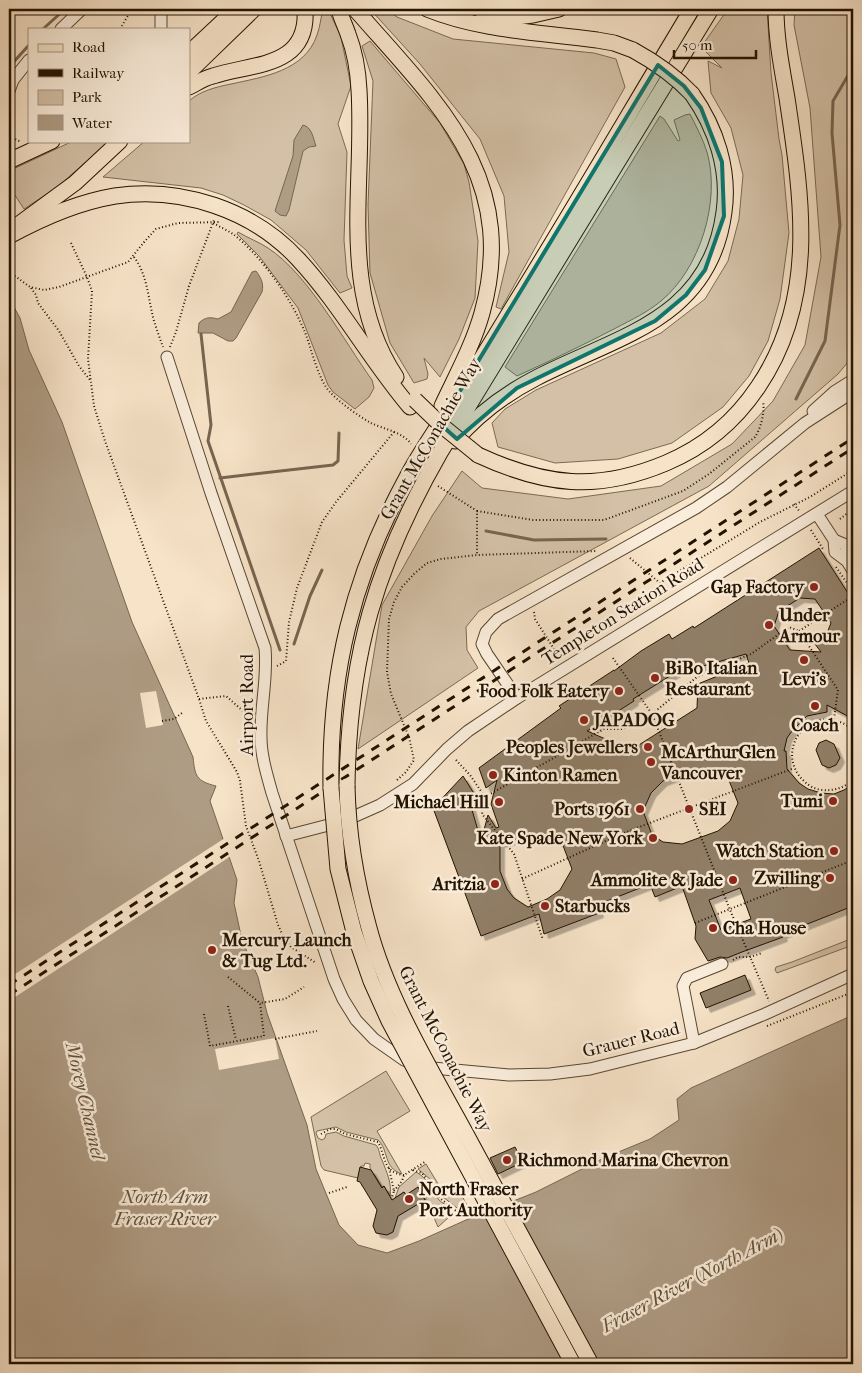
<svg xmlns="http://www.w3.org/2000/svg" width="862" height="1373" font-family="'IM FELL French Canon',serif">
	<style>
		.green { fill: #d3c0a6; stroke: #7a6a53 }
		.water { fill: #af9c84; stroke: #77654f }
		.pier { fill: #f7e3c8 }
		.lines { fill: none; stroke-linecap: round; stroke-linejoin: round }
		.stream { stroke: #77654f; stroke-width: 3 }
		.building { fill: #917f68; stroke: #221300; fill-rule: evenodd; filter: url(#shadow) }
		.minor-casing { stroke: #574732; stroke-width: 13 }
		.major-casing { stroke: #221300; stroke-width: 17 }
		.path { stroke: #221300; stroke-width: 2; stroke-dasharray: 1 2.5; stroke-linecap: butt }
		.minor { stroke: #faeddb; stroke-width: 11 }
		.major { stroke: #f7e3c8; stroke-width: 15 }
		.rail { stroke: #221300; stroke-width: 3; stroke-dasharray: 9 9; stroke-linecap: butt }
		.major-bridge-casing { stroke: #221300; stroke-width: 17; stroke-linecap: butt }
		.major-bridge { stroke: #f7e3c8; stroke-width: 15 }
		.marked { fill: #0f766e; fill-opacity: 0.2; stroke: #0f766e; stroke-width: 4; stroke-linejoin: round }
		.poi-dot { fill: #8f2418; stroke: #faeddb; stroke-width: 2 }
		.labels { text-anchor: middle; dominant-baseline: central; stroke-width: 5; stroke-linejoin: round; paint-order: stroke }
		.street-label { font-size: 18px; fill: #221300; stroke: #faeddb }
		.poi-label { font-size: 18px; font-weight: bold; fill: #221300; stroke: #faeddb; text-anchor: end }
		.water-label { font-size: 19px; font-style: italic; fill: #61513b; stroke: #faeddb }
	</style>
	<defs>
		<filter id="shadow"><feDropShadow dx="4.5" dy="4.5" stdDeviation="0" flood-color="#0004"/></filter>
	</defs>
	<rect width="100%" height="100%" fill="#f7e3c8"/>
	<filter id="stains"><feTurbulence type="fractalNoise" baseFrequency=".004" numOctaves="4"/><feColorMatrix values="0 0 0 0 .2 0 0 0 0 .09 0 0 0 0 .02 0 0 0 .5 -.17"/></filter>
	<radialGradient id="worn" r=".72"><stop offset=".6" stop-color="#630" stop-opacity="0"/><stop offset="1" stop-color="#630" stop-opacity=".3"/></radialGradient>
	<g class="green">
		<path d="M 323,9 L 328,9 L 341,37 L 351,86 L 338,124 L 347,152 L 344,240 L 347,276 L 352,288 L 340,293 L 306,250 L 271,220 L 244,205 L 223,195 L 201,188 L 103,177 L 145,141 L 189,141 L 189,101 C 200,91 216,87 231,84 C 263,77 305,71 317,35 C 320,27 321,17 323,9 Z"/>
		<path d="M 370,9 L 386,9 L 397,17 L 453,39 L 594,53 L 616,59 L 625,87 L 501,309 L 496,307 L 509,252 L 504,196 L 480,139 L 420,64 Z"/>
		<path d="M 728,9 L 767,9 L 771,73 L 779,139 L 782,155 L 789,233 L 780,299 L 768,341 L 749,376 L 723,407 L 672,443 L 618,459 L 555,463 L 498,447 L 492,423 L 505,409 L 536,390 L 661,333 L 705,299 L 728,261 L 739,219 L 743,175 L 731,128 L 711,93 L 708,61 L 722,68 L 701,47 Z"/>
		<path d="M 795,9 L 853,9 L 853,356 L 838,374 L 709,486 L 479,611 L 466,627 L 467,650 L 478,668 L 358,749 L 382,605 L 432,516 L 462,471 L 482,488 L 568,499 L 661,486 L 732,444 L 773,401 L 805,345 L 821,257 L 810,108 L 794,25 Z"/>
		<path d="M 370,41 L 440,123 L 464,164 L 469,182 L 478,241 L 475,298 L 459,339 L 440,377 L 424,358 L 428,374 L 427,379 L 414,383 L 390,343 L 370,273 L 368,205 L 373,81 L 362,46 Z"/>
		<path d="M 690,114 C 696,126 703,139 707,152 C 721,201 700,269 661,301 C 648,312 631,320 616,328 C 583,345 550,361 517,376 L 505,367 L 660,116 L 664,119 L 678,141 L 680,140 L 674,120 L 685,115 Z"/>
		<path d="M 73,141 L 110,141 L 56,188 L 24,209 L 9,186 L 9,171 Z"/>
		<path d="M 238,232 C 248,238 259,242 268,248 C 308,274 344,341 372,380 L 374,388 L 369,397 L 355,409 L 333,392 L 328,385 L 298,308 L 259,256 L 237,234 Z"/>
		<path d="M 853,938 L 853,945 L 777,973 L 775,970 L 776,967 L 792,962 Z"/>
		<path d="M 386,1071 L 410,1111 L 377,1131 L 402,1174 C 383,1168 389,1150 378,1140 L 346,1132 L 336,1127 L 317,1131 L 316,1133 L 318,1138 L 322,1140 L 325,1138 L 326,1134 L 336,1132 L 344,1136 L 376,1145 C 380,1150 379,1155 382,1160 C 387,1173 392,1183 390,1196 L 384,1186 L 382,1187 L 370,1168 L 370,1164 L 365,1163 L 364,1166 L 361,1166 L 358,1178 L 324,1170 L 321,1166 L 311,1117 Z"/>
		<path d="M 426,1164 L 443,1192 L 456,1185 L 468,1207 L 461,1211 L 443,1197 L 431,1180 L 418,1169 Z"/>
		<path d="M 416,1172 C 428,1178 431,1190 439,1200 C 442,1203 448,1206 452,1209 L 450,1212 L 451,1215 L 454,1216 L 449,1217 L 438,1227 L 429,1206 L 418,1188 L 406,1195 L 404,1192 L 395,1198 L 399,1187 Z"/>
	</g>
	<g class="water">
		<path d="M 303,125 C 312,127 313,138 316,146 L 309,147 L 303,151 L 289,210 L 286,216 L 280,215 L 275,211 L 293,156 L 294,140 Z"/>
		<path d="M 256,271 C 261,278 264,283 262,292 L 236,338 L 233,341 L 228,341 L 213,333 L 198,333 L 199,323 C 205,317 210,317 218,319 L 231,312 L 252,272 Z"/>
		<path d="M 9,298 L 20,318 L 29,350 L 62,422 L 132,622 L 193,757 C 195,776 196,781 216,786 L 210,801 L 237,880 L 234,903 L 242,940 L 258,977 L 267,1013 L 307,1125 L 316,1169 L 339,1225 L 358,1245 L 387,1253 L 419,1241 L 466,1220 L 536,1192 L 604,1158 L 650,1139 L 679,1120 L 677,1099 L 691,1088 L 853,1015 L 853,1364 L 9,1364 Z"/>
	</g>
	<g class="pier">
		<path d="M 156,691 L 163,725 L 146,728 L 140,693 Z"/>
		<path d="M 225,838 L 231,856 L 9,1001 L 9,978 Z"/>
		<path d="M 275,1038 L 279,1059 L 219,1070 L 215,1049 Z"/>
	</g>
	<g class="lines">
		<g class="stream">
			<path d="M 43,29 L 65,9"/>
			<path d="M 10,66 L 29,45"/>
			<path d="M 201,334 L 211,425 L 208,441 L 280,650"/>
			<path d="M 796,399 L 825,341 L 840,225 L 832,133 L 833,101 L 853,67"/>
			<path d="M 220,478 L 333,465 L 338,461 L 339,433"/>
			<path d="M 486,531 L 534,540 L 606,539"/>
			<path d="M 294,644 L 310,596 L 322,570"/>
		</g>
	</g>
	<g class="building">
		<path d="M 819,548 L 853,601 L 853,719 L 827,705 L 827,712 L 807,716 L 792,731 L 787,738 L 784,751 L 786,751 L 787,769 L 799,783 L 808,789 L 821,793 L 834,794 L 844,790 L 853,784 L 853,906 L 782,934 L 783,937 L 742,952 L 727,958 L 720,957 L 708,961 L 695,939 L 696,926 L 682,886 L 655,897 L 650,884 L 597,905 L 599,913 L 544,934 L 539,914 L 481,936 L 433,808 L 463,776 L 475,795 L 470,803 L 481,841 L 488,815 L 496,828 L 499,827 L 491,804 L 497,780 L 486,788 L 479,768 L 561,708 L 559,706 L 614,670 L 614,671 L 641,651 L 669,634 L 672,639 L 693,626 L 694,628 ZM 800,598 L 815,599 L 831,623 L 825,638 L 815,644 L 821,652 L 790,650 L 774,626 L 779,611 ZM 746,654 L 749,663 L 698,684 L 697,708 L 631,750 L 587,731 L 634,701 L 633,699 L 686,666 L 689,670 ZM 703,769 L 716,771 L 728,778 L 738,803 L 730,821 L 718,831 L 682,844 L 663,842 L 652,835 L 643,811 L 651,793 L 663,781 L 693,770 ZM 528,836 L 540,836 L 562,843 L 572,869 L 560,890 L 547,899 L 528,907 L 514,898 L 507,889 L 500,871 L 500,843 ZM 740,888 L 751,919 L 721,930 L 709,900 Z"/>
		<path d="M 826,740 L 834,744 L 840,758 L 836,765 L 829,768 L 822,765 L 816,750 L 819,743 Z"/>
		<path d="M 745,975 L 751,990 L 706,1008 L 700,993 Z"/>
		<path d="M 515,1147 L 523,1162 L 498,1174 L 490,1158 Z"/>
		<path d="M 360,1167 L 371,1170 L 382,1188 L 384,1186 L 392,1200 L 404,1192 L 406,1195 L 418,1187 L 425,1200 L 398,1216 L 393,1232 L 387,1235 L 376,1233 L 373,1226 L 377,1210 L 360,1182 L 357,1181 Z"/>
	</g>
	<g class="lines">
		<defs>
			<g id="minor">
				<path d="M 161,9 L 161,29"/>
				<path d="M 61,29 L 82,9"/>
				<path d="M 9,91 L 13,80 L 29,60"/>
				<path d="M 167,357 L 211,493 L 265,648 C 268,678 260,707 261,737 C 261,756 267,775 272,793 L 334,979 L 343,999 L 356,1020 L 374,1039 L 404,1060 L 422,1067 L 509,1075 L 550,1074 L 590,1069 L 694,1043 L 765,1014 L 853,974"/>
				<path d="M 813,411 L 834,392 L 853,380"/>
				<path d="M 817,514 L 834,540 L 835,552 L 847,561 L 853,571"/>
				<path d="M 834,540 L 846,545 L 847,561"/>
				<path d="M 517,698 L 487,654 L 482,644 L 486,632 L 498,619 L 696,508 L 727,487 L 805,423 L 853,392"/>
				<path d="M 286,836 L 344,821 L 380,805 L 413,784 L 447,749 L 468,731 L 517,698 L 853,491"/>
				<path d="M 694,1043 L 683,986 L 687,978 L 722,964"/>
			</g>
			<g id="major">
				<path d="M 339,9 C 341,18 345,25 348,34 C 355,52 358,70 359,90 C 365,187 338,290 396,377"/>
				<path d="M 355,9 C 436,102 520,176 482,313 C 473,345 456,376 442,406"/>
				<path d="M 427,9 C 481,31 539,32 597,40 L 614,43 L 633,50"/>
				<path d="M 481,21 L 533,15 L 559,9"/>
				<path d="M 189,53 L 236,9"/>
				<path d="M 189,72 L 254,9"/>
				<path d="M 189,87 C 197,83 204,78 213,76 C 253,63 309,68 305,9"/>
				<path d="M 9,161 L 52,141"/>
				<path d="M 19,224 L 75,183 L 120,141"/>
				<path d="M 9,236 C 40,219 79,202 115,196 C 181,186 253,210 298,259 C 340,304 370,360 410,407"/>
				<path d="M 455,441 C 478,414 505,394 536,378 C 617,336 710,320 724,212 C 730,170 716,128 692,94"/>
				<path d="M 478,455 C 545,486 597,492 666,463 C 704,447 736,420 758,387 C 818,299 802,198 787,98 C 782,69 776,39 776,9"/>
				<path d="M 347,786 C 349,655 376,564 441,451 L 711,9"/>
				<path d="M 331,788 C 329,674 352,578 407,477 C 422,449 441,422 458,396 C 478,365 497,333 516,302 C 576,205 633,107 692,9"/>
			</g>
		</defs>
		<use href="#minor" class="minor-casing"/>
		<use href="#major" class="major-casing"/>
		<g class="path">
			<path d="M 120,29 L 132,9"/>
			<path d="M 9,136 L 21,142"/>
			<path d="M 213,223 C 220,227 227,230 233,234 C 262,256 293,301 306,335 C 312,351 318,378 329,391 C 340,403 357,415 371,423 C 383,429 403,432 411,444"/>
			<path d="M 71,243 L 87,277 L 92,291 L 88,359 L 94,406 L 105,441 L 199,699 L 206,721 L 237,772 L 240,781 L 246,826 L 259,861 L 278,925 L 284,938 L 291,947 L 316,963"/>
			<path d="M 134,257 C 148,276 148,299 154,321 C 157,330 160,339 163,347"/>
			<path d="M 9,267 L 15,276 L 30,287 L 44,290 L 59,287 L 128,262 L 145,241 L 156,229 L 178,223 L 221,222"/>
			<path d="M 31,288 L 36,295 L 38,303 L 59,331 L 79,366 L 90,380"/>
			<path d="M 170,347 L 176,332 L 189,286 L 214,220"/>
			<path d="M 438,486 L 477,511 L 477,554"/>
			<path d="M 794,504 L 800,512"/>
			<path d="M 477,511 L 533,520 L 604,520 L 683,491 L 709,474 L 755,437 C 761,428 765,412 763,401"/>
			<path d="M 840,519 L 853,509"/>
			<path d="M 811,530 L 823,549"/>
			<path d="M 630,558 L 660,583 L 760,522 L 810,497 L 853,470"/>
			<path d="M 836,567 L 853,592"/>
			<path d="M 534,612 L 535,619 L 561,660"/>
			<path d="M 799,631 L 853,596"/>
			<path d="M 613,658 L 652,714 L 730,910 L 769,1001"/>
			<path d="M 277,666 L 286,661 L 289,622 L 297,588 L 322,522 L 336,502 L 394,432"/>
			<path d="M 199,699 L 226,696 L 243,711 L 250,715"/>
			<path d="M 162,721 L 174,719 L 182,713"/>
			<path d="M 853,730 C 813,696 770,751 805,782 C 809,786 815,789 822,790 C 834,791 845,788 853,779"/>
			<path d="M 456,760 L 470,775 L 485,797 L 482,814 L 514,854 L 543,940"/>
			<path d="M 397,780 L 406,772 L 414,760 L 409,737 L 391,694 L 387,672 L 389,619 L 394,602 L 402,587 L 414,574 L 427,563 L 441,559 L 477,555 L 596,551"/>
			<path d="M 485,797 L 604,729 L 623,729 L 652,714 L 697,677 L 751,654 L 789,627 L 799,631 L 838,690 L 834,719"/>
			<path d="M 522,879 L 621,834 L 794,768"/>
			<path d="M 695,923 L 853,860"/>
			<path d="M 733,960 L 738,957 L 750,957 L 762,953"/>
			<path d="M 228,977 L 260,1003"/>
			<path d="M 228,1006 L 236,1040"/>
			<path d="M 204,1014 L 210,1046 L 264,1036 L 260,1003 L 285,999 L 304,987"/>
			<path d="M 767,1026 L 853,992"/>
			<path d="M 275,1039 L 317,1031"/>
			<path d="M 321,1134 L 330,1129 L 336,1129 L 345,1134 L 378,1142 C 386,1157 383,1173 404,1175"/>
			<path d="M 389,1168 L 394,1191 L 392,1197"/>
			<path d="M 413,1170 L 422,1173 L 441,1199 L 456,1211"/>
			<path d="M 394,1191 L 402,1181 L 404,1175 L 425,1162"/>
			<path d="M 329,1193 L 347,1187"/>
		</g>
		<use href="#minor" class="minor"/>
		<use href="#major" class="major"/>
		<g class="rail">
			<path d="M 9,985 L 853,438"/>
			<path d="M 9,995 L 853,448"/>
		</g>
		<defs>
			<g id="major-bridge">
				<path d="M 633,50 C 655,62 674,75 692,94"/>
				<path d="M 415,400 L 441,425 L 478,455"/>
				<path d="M 347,786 C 348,834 356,881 369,928 C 389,1003 435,1076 472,1145 C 512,1218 551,1291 591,1364"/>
				<path d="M 331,788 L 338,869 L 354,932 L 371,981 L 389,1021 L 573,1364"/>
			</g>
		</defs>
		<use href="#major-bridge" class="major-bridge-casing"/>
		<use href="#major-bridge" class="major-bridge"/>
	</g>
	<path class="marked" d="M 658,65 L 684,86 L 701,108 L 722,162 L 724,216 L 705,270 L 686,295 L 655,321 L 517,388 L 457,439 L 440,424 Z"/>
	<g class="poi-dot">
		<circle cx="814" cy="587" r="5"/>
		<circle cx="769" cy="625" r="5"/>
		<circle cx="804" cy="660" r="5"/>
		<circle cx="655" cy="678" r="5"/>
		<circle cx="619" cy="691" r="5"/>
		<circle cx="815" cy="706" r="5"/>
		<circle cx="584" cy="720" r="5"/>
		<circle cx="648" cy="747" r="5"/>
		<circle cx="651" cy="762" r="5"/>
		<circle cx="493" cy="775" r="5"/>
		<circle cx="833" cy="801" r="5"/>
		<circle cx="499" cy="802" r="5"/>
		<circle cx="640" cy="809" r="5"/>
		<circle cx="689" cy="809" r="5"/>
		<circle cx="653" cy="838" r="5"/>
		<circle cx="834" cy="851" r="5"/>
		<circle cx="830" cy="878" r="5"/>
		<circle cx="733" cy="880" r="5"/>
		<circle cx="495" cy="884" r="5"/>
		<circle cx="545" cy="906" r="5"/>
		<circle cx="713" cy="928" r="5"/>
		<circle cx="212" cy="950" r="5"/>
		<circle cx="507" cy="1160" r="5"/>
		<circle cx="409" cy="1199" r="5"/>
	</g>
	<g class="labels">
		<g class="street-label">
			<text transform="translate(431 439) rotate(-60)">Grant McConachie Way</text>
			<text transform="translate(623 612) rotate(-32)">Templeton Station Road</text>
			<text transform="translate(247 705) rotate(-90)">Airport Road</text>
			<text transform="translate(631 1040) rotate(-14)">Grauer Road</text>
			<text transform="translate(445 1049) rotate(63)">Grant McConachie Way</text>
		</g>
		<g class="poi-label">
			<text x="804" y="587">Gap Factory</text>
			<text x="779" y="615" text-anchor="start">Under<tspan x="779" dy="21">Armour</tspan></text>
			<text x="665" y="668" text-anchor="start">BiBo Italian<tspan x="665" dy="21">Restaurant</tspan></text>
			<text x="804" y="679" text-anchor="middle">Levi's</text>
			<text x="609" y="691">Food Folk Eatery</text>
			<text x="594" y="720" text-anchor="start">JAPADOG</text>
			<text x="815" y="725" text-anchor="middle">Coach</text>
			<text x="638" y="747">Peoples Jewellers</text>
			<text x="661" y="752" text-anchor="start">McArthurGlen<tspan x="661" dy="21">Vancouver</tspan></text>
			<text x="503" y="775" text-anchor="start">Kinton Ramen</text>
			<text x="823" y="801">Tumi</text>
			<text x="489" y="802">Michael Hill</text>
			<text x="630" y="809">Ports 1961</text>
			<text x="699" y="809" text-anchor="start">SEI</text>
			<text x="643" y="838">Kate Spade New York</text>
			<text x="824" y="851">Watch Station</text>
			<text x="820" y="878">Zwilling</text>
			<text x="723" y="880">Ammolite &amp; Jade</text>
			<text x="485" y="884">Aritzia</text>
			<text x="555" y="906" text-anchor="start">Starbucks</text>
			<text x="723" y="928" text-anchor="start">Cha House</text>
			<text x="222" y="940" text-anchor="start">Mercury Launch<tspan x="222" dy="21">&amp; Tug Ltd.</tspan></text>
			<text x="517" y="1160" text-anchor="start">Richmond Marina Chevron</text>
			<text x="419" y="1189" text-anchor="start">North Fraser<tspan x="419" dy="21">Port Authority</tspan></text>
		</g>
		<g class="water-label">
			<text transform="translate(85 1101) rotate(77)">Morey Channel</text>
			<text x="165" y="1197">North Arm<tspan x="165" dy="22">Fraser River</tspan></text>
			<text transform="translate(692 1280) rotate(-28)">Fraser River (North Arm)</text>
		</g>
	</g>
	<rect width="862" height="1373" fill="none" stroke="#f7e3c8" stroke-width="30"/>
	<rect x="10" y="10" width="842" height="1353" fill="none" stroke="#221300" stroke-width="2.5"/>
	<rect x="15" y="15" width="832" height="1343" fill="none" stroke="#221300"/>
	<rect x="28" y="28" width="162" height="115" fill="#faeddb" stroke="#a49683"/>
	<rect x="38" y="44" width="25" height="8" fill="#f7e3c8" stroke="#a49683"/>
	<text x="72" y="52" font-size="15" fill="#221300">Road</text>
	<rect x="38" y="69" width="25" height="8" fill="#221300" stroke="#a49683"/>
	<text x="72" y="78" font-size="15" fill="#221300">Railway</text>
	<rect x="38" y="90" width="25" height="15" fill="#d3c0a6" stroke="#a49683"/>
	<text x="72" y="102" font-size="15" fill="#221300">Park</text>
	<rect x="38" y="115" width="25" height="15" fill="#af9c84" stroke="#a49683"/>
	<text x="72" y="128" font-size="15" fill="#221300">Water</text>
	<path d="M674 50v8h82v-8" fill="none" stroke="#221300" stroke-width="2.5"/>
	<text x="682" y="50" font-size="15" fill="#221300" stroke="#faeddb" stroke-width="4" paint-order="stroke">50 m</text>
	<rect width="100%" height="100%" filter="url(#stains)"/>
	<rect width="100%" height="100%" fill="url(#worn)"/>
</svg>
